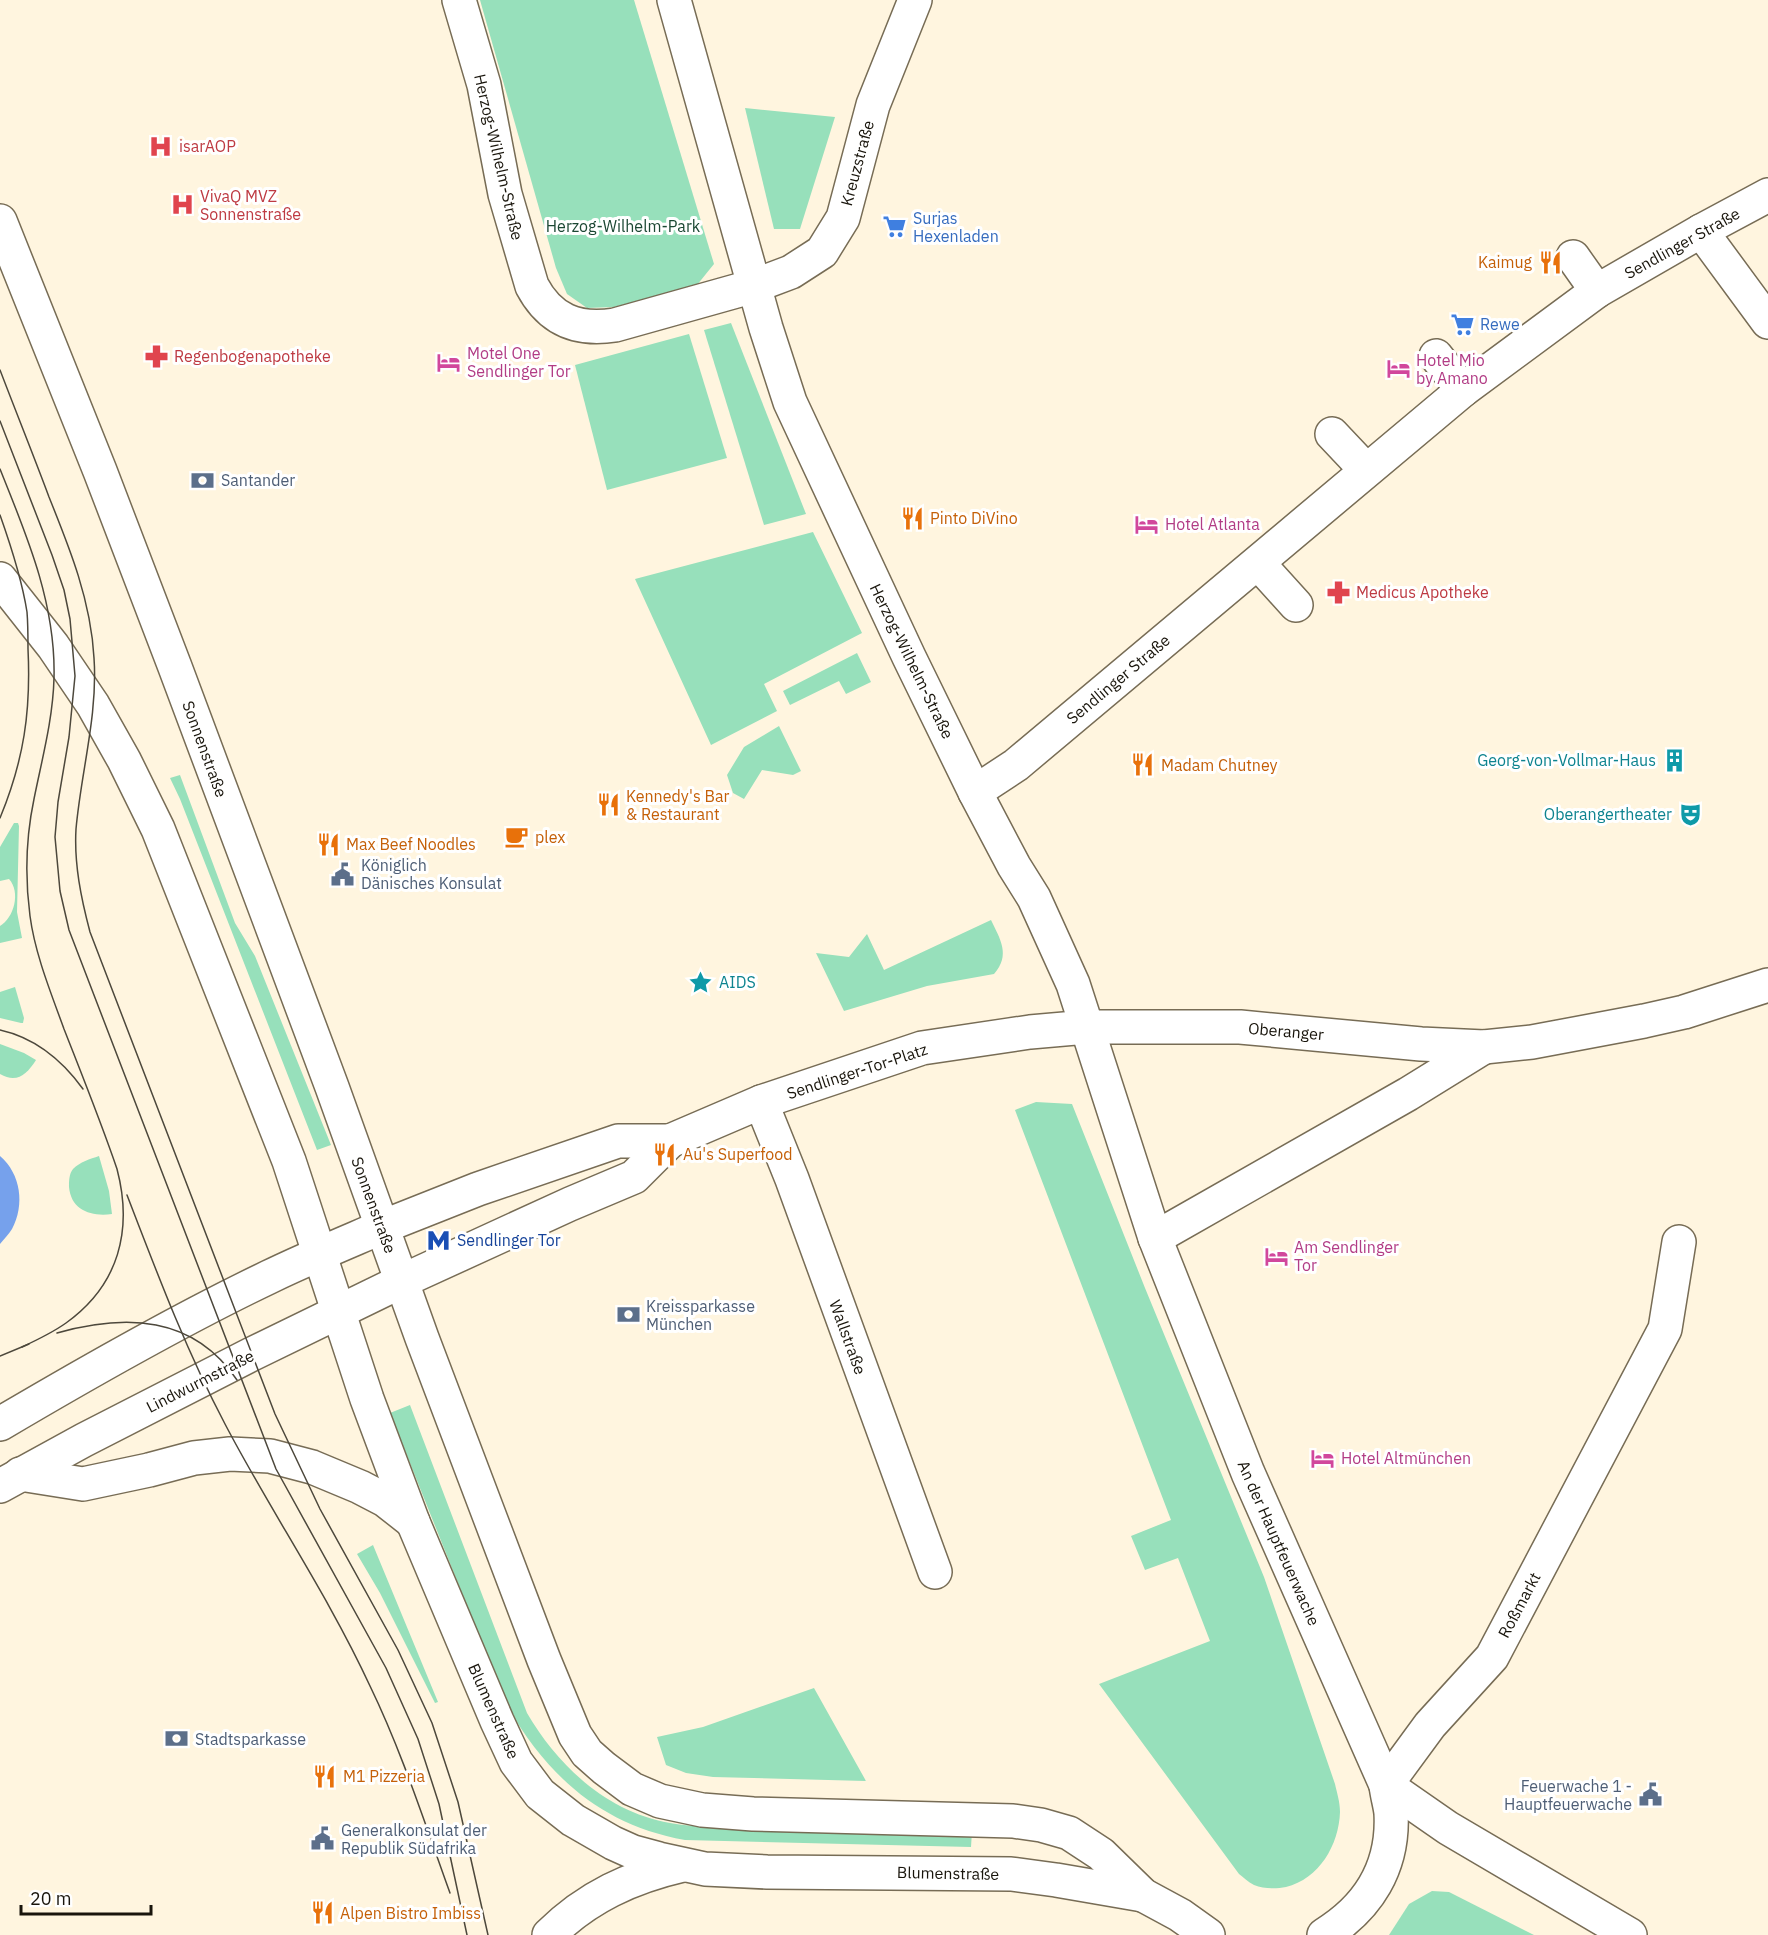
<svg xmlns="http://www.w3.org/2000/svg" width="1768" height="1935" font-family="'IBM Plex Sans',sans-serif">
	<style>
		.green { fill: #97e0bb }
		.water { fill: #76a1ec }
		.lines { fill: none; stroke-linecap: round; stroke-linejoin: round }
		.street-casing { stroke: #776c55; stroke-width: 36 }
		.secondary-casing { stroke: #776c55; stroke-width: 36 }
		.street { stroke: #fff; stroke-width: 33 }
		.secondary { stroke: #fff; stroke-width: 33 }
		.tram { stroke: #4d483c; stroke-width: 1.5 }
		.labels { text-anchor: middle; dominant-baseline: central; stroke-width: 6; stroke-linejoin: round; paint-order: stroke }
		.health-label { font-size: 16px; fill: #be3a42; stroke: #fff; text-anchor: start }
		.street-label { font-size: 16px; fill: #19150c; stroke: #fff }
		.shop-label { font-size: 16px; fill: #366cbe; stroke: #fff; text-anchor: start }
		.park-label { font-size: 16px; fill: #1b4733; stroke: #fff }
		.food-label { font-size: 16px; fill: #c56008; stroke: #fff; text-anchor: start }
		.hotel-label { font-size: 16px; fill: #b23c85; stroke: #fff; text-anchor: start }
		.service-label { font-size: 16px; fill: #4e5e75; stroke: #fff; text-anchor: start }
		.culture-label { font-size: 16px; fill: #0d838f; stroke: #fff; text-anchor: end }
		.transit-label { font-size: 16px; fill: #164399; stroke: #fff; text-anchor: start }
	</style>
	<rect width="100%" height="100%" fill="#fff5df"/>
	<g class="green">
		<path d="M 480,0 L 634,0 L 714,264 L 697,285 L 614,307 L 587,308 L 567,294 L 556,268 Z"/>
		<path d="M 745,108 L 835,117 L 800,229 L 774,229 Z"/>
		<path d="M 731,323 L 806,514 L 764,525 L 704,330 Z"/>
		<path d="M 689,334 L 727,458 L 607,490 L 575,365 Z"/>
		<path d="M 813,532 L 862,633 L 764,684 L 777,711 L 711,745 L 635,579 Z"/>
		<path d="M 857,653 L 871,682 L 846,694 L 839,681 L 790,705 L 783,691 Z"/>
		<path d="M 779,726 L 801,771 L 793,775 L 762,770 L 744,799 L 733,793 L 727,775 L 744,747 Z"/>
		<path d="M 180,775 L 235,923 L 255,956 L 331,1145 L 317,1150 L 180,799 L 170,778 Z"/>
		<path d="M 14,823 L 18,823 L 19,826 L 17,912 L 22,938 L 0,943 L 0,926 C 14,918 21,892 9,879 L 0,881 L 0,847 Z"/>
		<path d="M 991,920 C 1000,939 1011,955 994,974 L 927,986 L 844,1011 L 816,953 L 849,957 L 867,934 L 884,970 Z"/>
		<path d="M 15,987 L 24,1018 L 23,1023 L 21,1023 L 0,1018 L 0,992 Z"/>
		<path d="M 0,1044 L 24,1053 L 36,1060 C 27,1074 17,1084 0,1074 Z"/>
		<path d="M 1036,1102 L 1072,1104 L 1145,1288 L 1264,1577 L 1335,1784 C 1337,1793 1340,1802 1340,1812 C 1339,1845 1319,1879 1286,1887 C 1276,1889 1264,1889 1254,1885 C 1248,1882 1243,1877 1239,1874 L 1099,1684 L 1210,1641 L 1178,1558 L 1145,1570 L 1131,1536 L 1171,1520 L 1015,1110 Z"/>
		<path d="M 99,1156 L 109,1191 L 112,1214 C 91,1217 71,1210 69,1187 C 69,1181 69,1174 73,1169 C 80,1162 90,1159 99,1156 Z"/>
		<path d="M 410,1405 L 527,1713 C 558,1766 607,1812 670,1823 C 710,1830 753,1827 794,1828 C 853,1829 912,1830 972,1831 L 971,1847 L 685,1840 C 602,1825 549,1778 507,1706 L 390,1413 Z"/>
		<path d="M 373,1545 L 438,1702 L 435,1703 L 380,1593 L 357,1554 Z"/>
		<path d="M 814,1688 L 866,1781 L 713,1777 L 686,1773 L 666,1765 L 657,1737 L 703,1727 Z"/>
		<path d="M 1432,1891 L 1449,1892 L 1534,1935 L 1389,1935 L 1409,1904 Z"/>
	</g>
	<path class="water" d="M 0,1156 C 21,1174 25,1205 12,1229 C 9,1234 4,1239 0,1244 Z"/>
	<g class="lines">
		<defs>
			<g id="street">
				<path d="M 459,0 L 484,85 L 505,194 L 532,286 C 550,320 577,331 615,325 L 754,286 L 791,272 L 822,252 L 843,218 L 873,105 L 915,0"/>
				<path d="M 674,0 L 766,328 L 790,402 L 909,657 L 975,792 L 1014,866 L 1034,898 L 1073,984 L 1155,1238 L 1248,1473 L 1386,1785 L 1448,1828 L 1630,1935"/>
				<path d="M 1701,231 L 1768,322"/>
				<path d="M 1573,257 L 1597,291"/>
				<path d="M 1436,356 L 1463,390"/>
				<path d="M 1332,434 L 1366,470"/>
				<path d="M 1258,563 L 1296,605"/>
				<path d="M 975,792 L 1016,765 L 1463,390 L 1597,291 L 1701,231 L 1768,195"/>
				<path d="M 761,1102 L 792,1179 L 935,1572"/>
				<path d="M 382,1227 L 478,1189 L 618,1141 L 670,1141"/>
				<path d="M 1155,1238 L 1408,1094 L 1484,1047"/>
				<path d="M 402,1281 L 570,1204 L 634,1177 L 670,1141 L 761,1102 L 922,1048 L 1030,1032 L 1087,1027 L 1240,1027 L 1421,1044 L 1484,1047 L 1532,1042 L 1644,1021 L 1684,1012 L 1768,985"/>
				<path d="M 549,1935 C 587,1897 631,1877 683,1865"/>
				<path d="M 1324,1935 C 1368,1908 1394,1867 1391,1813 C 1390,1804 1387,1795 1386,1785 L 1430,1725 L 1492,1657 L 1665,1329 L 1679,1242"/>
			</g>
			<g id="secondary">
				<path d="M 0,221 L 100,471 L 175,667 L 332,1087 L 422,1338 L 544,1660 L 575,1735 L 587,1753 L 604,1768 L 632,1789 L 660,1801 L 702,1810 L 753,1814 L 1013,1821 L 1041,1825 L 1069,1833 L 1101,1854 L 1143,1895 L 1180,1915 L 1208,1935"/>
				<path d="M 0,579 L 53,646 L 93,705 L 124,760 L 158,829 L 289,1161 L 367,1399 L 413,1522 L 497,1721 L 516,1762 L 540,1794 L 573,1820 L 613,1843 L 633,1852 L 659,1859 L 705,1869 L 767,1872 L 1011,1874 L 1056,1880 L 1143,1895"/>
				<path d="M 0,1424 C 88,1372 177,1321 269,1277 C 306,1259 345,1243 382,1227"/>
				<path d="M 20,1474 L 83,1484 L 149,1470 L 194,1458 L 230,1454 L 270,1456 L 312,1467 L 360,1487 L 385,1500 L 413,1522"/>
				<path d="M 0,1486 L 84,1440 L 252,1354 L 402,1281"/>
			</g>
		</defs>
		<use href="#street" class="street-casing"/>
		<use href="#secondary" class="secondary-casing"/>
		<use href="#street" class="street"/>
		<use href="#secondary" class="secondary"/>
		<g class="tram">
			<path d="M 0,370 C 16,412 33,454 49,497 C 70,549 91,601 94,658 C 98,715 81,772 76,829 C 74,864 81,898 90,932 L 275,1414 L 320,1509 L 398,1650 L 432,1723 L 458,1802 L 488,1935"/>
			<path d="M 0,421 L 52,555 L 64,590 L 70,619 L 75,676 L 69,737 L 58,802 L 55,837 L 60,891 L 69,930 L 276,1469 L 386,1668 L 418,1739 L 439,1804 L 467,1935"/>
			<path d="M 0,469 C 27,536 56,604 54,678 C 53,719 42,759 34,799 C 26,837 25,878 30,916 C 35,954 51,993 64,1029 C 82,1075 101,1122 117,1169 C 133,1230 119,1285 66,1323 C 52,1333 37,1340 22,1347"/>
			<path d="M 0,515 C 11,546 22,580 27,612 C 28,624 28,637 28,649 C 31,711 24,760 0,818"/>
			<path d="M 0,1030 C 36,1038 62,1060 83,1089"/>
			<path d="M 127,1195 C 157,1273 186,1350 225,1424 C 271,1512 328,1595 370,1686 C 402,1752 425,1824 450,1893"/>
			<path d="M 57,1333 C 125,1314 193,1315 237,1380"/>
			<path d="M 0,1356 L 29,1344"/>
		</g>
	</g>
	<defs>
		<symbol id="hospital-bare" viewBox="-9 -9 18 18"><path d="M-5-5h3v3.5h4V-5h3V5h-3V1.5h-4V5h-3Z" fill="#e0444e" stroke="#fff" stroke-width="2.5" paint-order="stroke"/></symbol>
		<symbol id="supermarket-bare" viewBox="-9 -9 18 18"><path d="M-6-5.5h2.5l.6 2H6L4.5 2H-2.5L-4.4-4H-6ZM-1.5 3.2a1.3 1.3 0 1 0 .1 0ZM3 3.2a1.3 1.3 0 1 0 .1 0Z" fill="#3f7fe0" stroke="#fff" stroke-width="2.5" paint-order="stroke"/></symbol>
		<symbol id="restaurant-bare" viewBox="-9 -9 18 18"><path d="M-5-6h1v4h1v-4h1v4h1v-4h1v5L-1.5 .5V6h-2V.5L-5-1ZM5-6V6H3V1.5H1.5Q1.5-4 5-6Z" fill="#e8710a" stroke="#fff" stroke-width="2.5" paint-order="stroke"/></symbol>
		<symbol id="pharmacy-bare" viewBox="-9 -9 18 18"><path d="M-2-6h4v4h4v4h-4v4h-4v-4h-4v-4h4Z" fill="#e0444e" stroke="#fff" stroke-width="2.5" paint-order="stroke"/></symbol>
		<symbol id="hotel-bare" viewBox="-9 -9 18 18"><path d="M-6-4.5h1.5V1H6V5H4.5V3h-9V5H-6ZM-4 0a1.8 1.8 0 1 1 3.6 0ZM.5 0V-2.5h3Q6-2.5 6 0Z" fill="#d1479c" stroke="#fff" stroke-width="2.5" paint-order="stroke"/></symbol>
		<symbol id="bank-bare" viewBox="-9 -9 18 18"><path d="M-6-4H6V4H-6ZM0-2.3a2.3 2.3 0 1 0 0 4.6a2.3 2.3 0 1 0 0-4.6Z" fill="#5c6f8a" stroke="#fff" stroke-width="2.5" paint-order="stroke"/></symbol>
		<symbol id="building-bare" viewBox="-9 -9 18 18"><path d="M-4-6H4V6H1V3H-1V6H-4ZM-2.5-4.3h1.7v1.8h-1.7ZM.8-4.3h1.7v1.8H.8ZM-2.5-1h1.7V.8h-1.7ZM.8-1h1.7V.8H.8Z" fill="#0f9aa8" stroke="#fff" stroke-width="2.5" paint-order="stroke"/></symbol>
		<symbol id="theatre-bare" viewBox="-9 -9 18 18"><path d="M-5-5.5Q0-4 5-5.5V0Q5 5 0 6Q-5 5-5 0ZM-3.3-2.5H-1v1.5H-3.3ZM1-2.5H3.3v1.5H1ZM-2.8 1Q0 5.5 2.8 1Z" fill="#0f9aa8" stroke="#fff" stroke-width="2.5" paint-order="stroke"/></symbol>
		<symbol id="cafe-bare" viewBox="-9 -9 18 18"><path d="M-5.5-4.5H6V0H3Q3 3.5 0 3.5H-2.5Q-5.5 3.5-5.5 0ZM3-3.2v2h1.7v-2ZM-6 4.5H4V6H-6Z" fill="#e8710a" stroke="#fff" stroke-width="2.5" paint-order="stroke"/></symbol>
		<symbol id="civic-bare" viewBox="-9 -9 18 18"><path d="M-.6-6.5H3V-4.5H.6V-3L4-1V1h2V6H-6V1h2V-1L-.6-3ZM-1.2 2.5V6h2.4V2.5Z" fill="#5c6f8a" stroke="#fff" stroke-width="2.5" paint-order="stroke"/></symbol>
		<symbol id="sight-bare" viewBox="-9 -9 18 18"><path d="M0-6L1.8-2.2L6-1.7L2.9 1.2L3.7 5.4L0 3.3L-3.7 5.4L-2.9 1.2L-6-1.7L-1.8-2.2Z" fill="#0f9aa8" stroke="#fff" stroke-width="2.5" paint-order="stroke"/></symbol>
		<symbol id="metro-bare" viewBox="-9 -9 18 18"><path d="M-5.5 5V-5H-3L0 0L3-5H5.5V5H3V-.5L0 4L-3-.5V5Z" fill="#1a4fb4" stroke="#fff" stroke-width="2.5" paint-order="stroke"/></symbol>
	</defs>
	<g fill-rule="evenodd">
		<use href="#hospital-bare" x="144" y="130" width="33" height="33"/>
		<use href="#hospital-bare" x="166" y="188" width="33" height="33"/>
		<use href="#supermarket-bare" x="878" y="210" width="33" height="33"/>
		<use href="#restaurant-bare" x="1534" y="246" width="33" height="33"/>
		<use href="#supermarket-bare" x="1446" y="308" width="33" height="33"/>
		<use href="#pharmacy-bare" x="140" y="340" width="33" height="33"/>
		<use href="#hotel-bare" x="432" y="346" width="33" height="33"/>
		<use href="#hotel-bare" x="1382" y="352" width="33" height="33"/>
		<use href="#bank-bare" x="186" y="464" width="33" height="33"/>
		<use href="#restaurant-bare" x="896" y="502" width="33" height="33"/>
		<use href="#hotel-bare" x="1130" y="508" width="33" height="33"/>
		<use href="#pharmacy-bare" x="1322" y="576" width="33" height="33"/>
		<use href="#building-bare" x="1658" y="744" width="33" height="33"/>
		<use href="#restaurant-bare" x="1126" y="748" width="33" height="33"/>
		<use href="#restaurant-bare" x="592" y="788" width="33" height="33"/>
		<use href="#theatre-bare" x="1674" y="798" width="33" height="33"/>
		<use href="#cafe-bare" x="500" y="820" width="33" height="33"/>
		<use href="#restaurant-bare" x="312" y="828" width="33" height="33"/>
		<use href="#civic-bare" x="326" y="858" width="33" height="33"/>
		<use href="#sight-bare" x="684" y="966" width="33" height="33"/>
		<use href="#restaurant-bare" x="648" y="1138" width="33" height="33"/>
		<use href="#metro-bare" x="422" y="1224" width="33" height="33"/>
		<use href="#hotel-bare" x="1260" y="1240" width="33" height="33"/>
		<use href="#bank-bare" x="612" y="1298" width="33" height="33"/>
		<use href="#hotel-bare" x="1306" y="1442" width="33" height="33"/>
		<use href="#bank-bare" x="160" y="1722" width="33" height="33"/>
		<use href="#restaurant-bare" x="308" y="1760" width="33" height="33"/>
		<use href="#civic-bare" x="1634" y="1778" width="33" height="33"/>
		<use href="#civic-bare" x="306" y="1822" width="33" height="33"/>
		<use href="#restaurant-bare" x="306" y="1896" width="33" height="33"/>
	</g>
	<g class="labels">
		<g class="health-label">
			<text x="179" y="146">isarAOP</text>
			<text x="200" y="196">VivaQ MVZ<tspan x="200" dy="18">Sonnenstraße</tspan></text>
			<text x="174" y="356">Regenbogenapotheke</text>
			<text x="1356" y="592">Medicus Apotheke</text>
		</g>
		<g class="street-label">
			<text transform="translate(499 157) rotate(77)">Herzog-Wilhelm-Straße</text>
			<text transform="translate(857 163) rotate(-75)">Kreuzstraße</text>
			<text transform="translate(1682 243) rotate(-29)">Sendlinger Straße</text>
			<text transform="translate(912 661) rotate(64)">Herzog-Wilhelm-Straße</text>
			<text transform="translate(1118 679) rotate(-40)">Sendlinger Straße</text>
			<text transform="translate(205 749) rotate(70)">Sonnenstraße</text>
			<text transform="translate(1286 1031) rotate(5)">Oberanger</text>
			<text transform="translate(857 1071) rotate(-18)">Sendlinger-Tor-Platz</text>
			<text transform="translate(374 1205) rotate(70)">Sonnenstraße</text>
			<text transform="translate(848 1337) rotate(70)">Wallstraße</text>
			<text transform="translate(200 1381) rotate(-27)">Lindwurmstraße</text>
			<text transform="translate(1279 1543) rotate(66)">An der Hauptfeuerwache</text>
			<text transform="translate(1519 1605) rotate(-62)">Roßmarkt</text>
			<text transform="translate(494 1711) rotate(66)">Blumenstraße</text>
			<text transform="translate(948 1873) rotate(1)">Blumenstraße</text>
		</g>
		<g class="shop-label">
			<text x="913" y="218">Surjas<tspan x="913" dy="18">Hexenladen</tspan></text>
			<text x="1480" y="324">Rewe</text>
		</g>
		<g class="park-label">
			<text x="623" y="226">Herzog-Wilhelm-Park</text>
		</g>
		<g class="food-label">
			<text x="1532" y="262" text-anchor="end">Kaimug</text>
			<text x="930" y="518">Pinto DiVino</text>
			<text x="1161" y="765">Madam Chutney</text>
			<text x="626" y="796">Kennedy's Bar<tspan x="626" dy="18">&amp; Restaurant</tspan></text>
			<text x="535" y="837">plex</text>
			<text x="346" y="844">Max Beef Noodles</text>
			<text x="683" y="1154">Au's Superfood</text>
			<text x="343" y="1776">M1 Pizzeria</text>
			<text x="340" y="1913">Alpen Bistro Imbiss</text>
		</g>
		<g class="hotel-label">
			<text x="467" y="353">Motel One<tspan x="467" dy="18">Sendlinger Tor</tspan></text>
			<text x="1416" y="360">Hotel Mio<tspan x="1416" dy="18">by Amano</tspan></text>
			<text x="1165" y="524">Hotel Atlanta</text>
			<text x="1294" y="1247">Am Sendlinger<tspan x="1294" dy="18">Tor</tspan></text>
			<text x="1341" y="1458">Hotel Altmünchen</text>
		</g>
		<g class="service-label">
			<text x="221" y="480">Santander</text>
			<text x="361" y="865">Königlich<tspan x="361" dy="18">Dänisches Konsulat</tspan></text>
			<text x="646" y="1306">Kreissparkasse<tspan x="646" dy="18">München</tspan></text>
			<text x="195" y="1739">Stadtsparkasse</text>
			<text x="1632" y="1786" text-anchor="end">Feuerwache 1 -<tspan x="1632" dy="18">Hauptfeuerwache</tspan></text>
			<text x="341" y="1830">Generalkonsulat der<tspan x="341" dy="18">Republik Südafrika</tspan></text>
		</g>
		<g class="culture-label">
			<text x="1656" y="760">Georg-von-Vollmar-Haus</text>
			<text x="1672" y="814">Oberangertheater</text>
			<text x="719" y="982" text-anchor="start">AIDS</text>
		</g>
		<g class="transit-label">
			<text x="457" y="1240">Sendlinger Tor</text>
		</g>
	</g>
	<path d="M21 1905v9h130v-9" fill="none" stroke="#19150c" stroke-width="3"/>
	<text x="30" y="1905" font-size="18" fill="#19150c" stroke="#ffffff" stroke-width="4.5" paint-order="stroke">20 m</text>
</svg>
